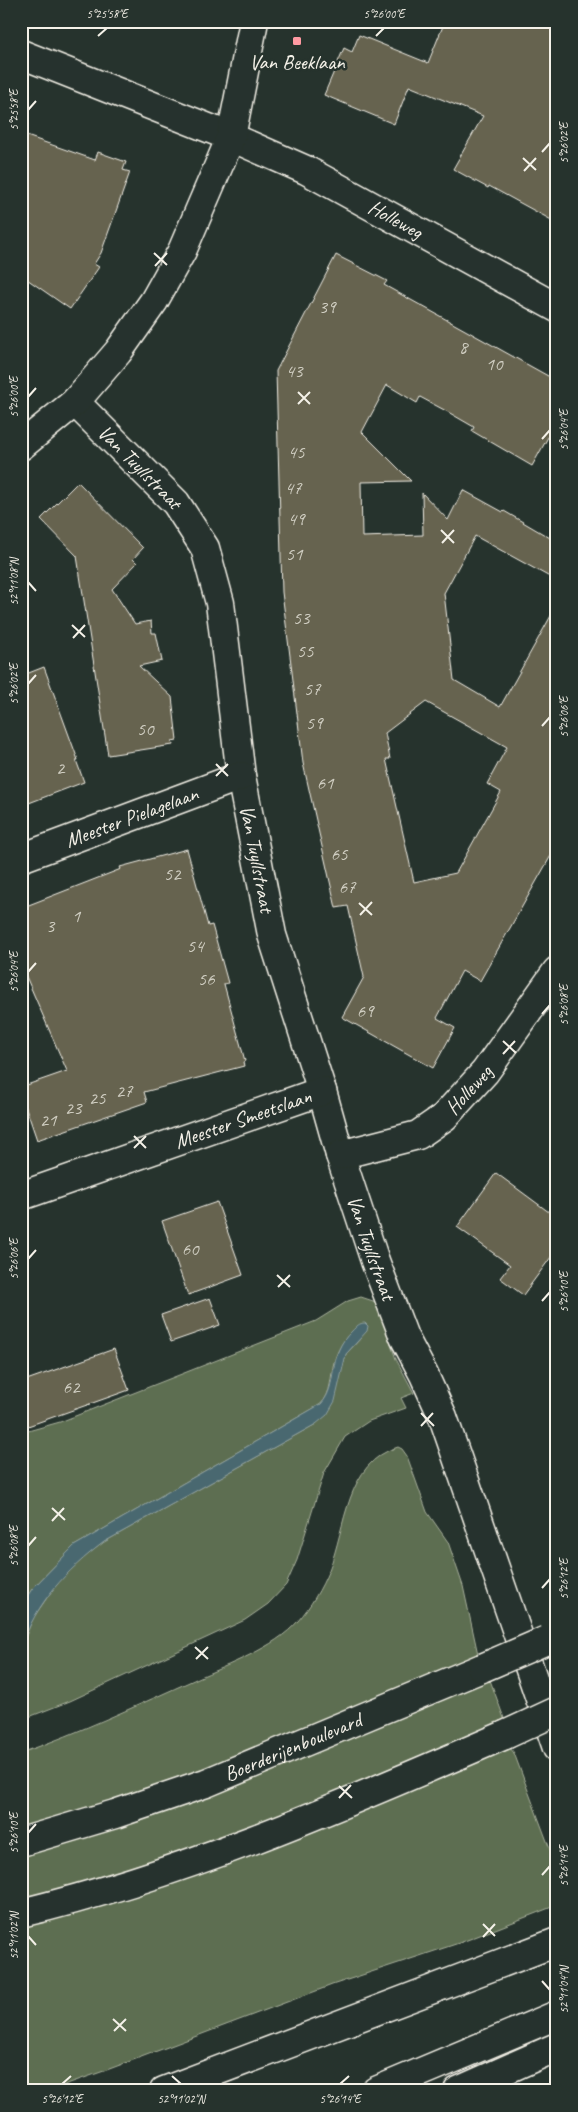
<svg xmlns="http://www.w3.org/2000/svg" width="578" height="2112" font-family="Caveat,sans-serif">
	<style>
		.green { fill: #5d6e51; stroke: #a8b09c }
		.water { fill: #49686f; stroke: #8d9f9f }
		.building { fill: #666350; stroke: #f4f1e8; fill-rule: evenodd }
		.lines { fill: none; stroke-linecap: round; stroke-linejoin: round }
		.minor-casing { stroke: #f4f1e8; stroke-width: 31 }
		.major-casing { stroke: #f4f1e8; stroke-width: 31 }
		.highway-casing { stroke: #f4f1e8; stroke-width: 31 }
		.minor { stroke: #26332d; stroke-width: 28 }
		.major { stroke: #26332d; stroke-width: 28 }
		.highway { stroke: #26332d; stroke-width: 28 }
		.major-bridge-casing { stroke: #f4f1e8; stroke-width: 31; stroke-linecap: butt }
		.major-bridge { stroke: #26332d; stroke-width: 28 }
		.ticks { fill: none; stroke: #f4f1e8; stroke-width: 2 }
		.poi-dot { fill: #ff9aa2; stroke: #26332d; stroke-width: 2 }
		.labels { text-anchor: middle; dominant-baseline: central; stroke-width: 5; stroke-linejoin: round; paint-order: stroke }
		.number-label { font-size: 19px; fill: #d0cec2 }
		.poi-label { font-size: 21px; fill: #f4f1e8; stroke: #26332d }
		.street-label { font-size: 21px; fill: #f4f1e8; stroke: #26332d }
		.neatline { fill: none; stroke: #f4f1e8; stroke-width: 2 }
		.ticks-label { font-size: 12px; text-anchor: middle; fill: #f4f1e8 }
	</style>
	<rect width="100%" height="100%" fill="#26332d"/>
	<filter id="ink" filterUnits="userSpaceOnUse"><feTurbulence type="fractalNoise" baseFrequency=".02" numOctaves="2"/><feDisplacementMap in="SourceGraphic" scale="10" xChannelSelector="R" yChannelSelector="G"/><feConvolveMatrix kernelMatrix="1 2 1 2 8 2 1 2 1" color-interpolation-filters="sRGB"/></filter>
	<g filter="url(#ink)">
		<g class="green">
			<path d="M 361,1297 L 376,1302 L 396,1359 L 414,1393 L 401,1398 L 406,1408 L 369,1421 L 345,1437 L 324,1473 L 297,1560 L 286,1585 L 268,1604 L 245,1620 L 70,1701 L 21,1720 L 21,1648 L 33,1618 L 58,1582 L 79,1561 L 104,1542 L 316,1424 L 341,1373 L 346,1354 L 362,1337 L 349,1334 C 342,1343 337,1351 334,1362 C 330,1377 332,1392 321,1404 L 74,1546 L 32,1589 L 21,1606 L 21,1433 L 60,1422 L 316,1321 L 348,1301 Z"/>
			<path d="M 398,1447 L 402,1449 L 407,1456 L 427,1512 L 448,1542 L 463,1586 L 479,1659 L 286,1742 L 21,1831 L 21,1753 C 81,1732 138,1705 196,1679 C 227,1665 275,1648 298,1621 C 311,1606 321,1589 329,1570 C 346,1527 346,1462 398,1447 Z"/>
			<path d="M 485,1676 L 487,1681 L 490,1680 L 505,1721 L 218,1843 L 21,1903 L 21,1851 Z"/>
			<path d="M 507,1744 L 514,1753 L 557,1868 L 557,1905 L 462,1942 L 332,1985 L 104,2071 L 47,2091 L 21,2091 L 21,1922 Z"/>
		</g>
		<path class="water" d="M 365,1323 L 368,1326 L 367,1331 L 346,1354 L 335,1401 L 327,1415 L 316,1424 L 104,1542 C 66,1571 36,1602 21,1648 L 21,1606 L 32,1589 L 74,1546 L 321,1404 C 339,1385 326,1355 352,1331 C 357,1326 359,1323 365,1323 Z"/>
		<g class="building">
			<path d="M 445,21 L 557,21 L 557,223 L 489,186 L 488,188 L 453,169 L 483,116 L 409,86 L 394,124 L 324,95 L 344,48 L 352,52 L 359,35 L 428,63 Z"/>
			<path d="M 21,134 L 95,160 L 98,152 L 126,162 L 123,170 L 130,172 L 101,253 L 94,264 L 99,267 L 70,309 L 21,275 Z"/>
			<path d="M 336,255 L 387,281 L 384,285 L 557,381 L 557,421 L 532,466 L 472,431 L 474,427 L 448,412 L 420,397 L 417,403 L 387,385 L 362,432 L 411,481 L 361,482 L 362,537 L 423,535 L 422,493 L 448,520 L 463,490 L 503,512 L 504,511 L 557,542 L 557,581 L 475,536 L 444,593 L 454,680 L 500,707 L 557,605 L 557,845 L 480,981 L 462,971 L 437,1018 L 455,1028 L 433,1068 L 342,1017 L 364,977 L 348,906 L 336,908 L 303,763 L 292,672 L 282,592 L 276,371 ZM 426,702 L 507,747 L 487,784 L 501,792 L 456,873 L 414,882 L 386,759 L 390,759 L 385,733 Z"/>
			<path d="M 78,482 L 143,548 L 133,559 L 137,563 L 112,589 L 135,624 L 151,621 L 152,633 L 156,633 L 162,661 L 139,666 L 172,697 L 177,740 L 172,741 L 173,745 L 108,755 L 77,556 L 41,519 Z"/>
			<path d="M 44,667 L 78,760 L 76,760 L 84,782 L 21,806 L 21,676 Z"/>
			<path d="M 187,849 L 208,926 L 212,925 L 228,983 L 224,984 L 245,1061 L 243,1062 L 244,1066 L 144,1092 L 147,1102 L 37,1140 L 21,1093 L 21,1087 L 67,1071 L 21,965 L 21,908 L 121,869 L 120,867 Z"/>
			<path d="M 496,1173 L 557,1218 L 557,1249 L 523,1295 L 500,1278 L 510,1265 L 457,1227 Z"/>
			<path d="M 217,1202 L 243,1275 L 188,1295 L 162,1221 Z"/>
			<path d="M 210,1298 L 220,1325 L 171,1342 L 161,1315 Z"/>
			<path d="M 114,1349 L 129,1390 L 28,1426 L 21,1406 L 21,1382 Z"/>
		</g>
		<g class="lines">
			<defs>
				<g id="minor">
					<path id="s1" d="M 21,54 L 231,137 L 306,170 L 557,308"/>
					<path id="s2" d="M 75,402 L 176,503 L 205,548 L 220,603 L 241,776 L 272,935 L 322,1091 L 340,1155 L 375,1261 L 404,1337 L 424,1375 L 443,1417 L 557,1748"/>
					<path d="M 21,446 L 75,402 L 118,352 L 154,301 L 182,251 L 231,137 L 254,21"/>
					<path id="s3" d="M 21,858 L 241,776"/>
					<path id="s4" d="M 340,1155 L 418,1135 L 444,1117 L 485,1072 L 557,971"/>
					<path id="s5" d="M 21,1196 L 322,1091"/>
				</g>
				<g id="major">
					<path id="s6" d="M 21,1842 L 115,1814 L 206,1783 L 482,1668"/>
					<path d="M 21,1913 C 189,1873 347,1803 505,1735"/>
				</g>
				<g id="highway">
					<path d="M 164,2091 L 557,1942"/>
					<path d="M 376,2091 L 557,2015"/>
					<path d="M 458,2091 L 557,2047"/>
				</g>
			</defs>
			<use href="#minor" class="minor-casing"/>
			<use href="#major" class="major-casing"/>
			<use href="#highway" class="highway-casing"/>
			<use href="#minor" class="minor"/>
			<use href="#major" class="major"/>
			<use href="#highway" class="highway"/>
			<defs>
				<g id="major-bridge">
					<path d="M 482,1668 L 547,1640"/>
					<path d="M 505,1735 L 557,1711"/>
				</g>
			</defs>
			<use href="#major-bridge" class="major-bridge-casing"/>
			<use href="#major-bridge" class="major-bridge"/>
		</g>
	</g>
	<path class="ticks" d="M 98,36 L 107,28M 376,36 L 384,28M 28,110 L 36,101M 542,152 L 550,143M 523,158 L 536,170M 524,171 L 536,158M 154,253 L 167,265M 155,266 L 167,253M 298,392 L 310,404M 28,397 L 36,388M 298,404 L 310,392M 542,439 L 550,430M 441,530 L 454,543M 442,543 L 454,530M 28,582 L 36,591M 72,625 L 85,637M 73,638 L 85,625M 28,684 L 36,675M 542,726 L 550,717M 216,764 L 228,776M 216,776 L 228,764M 359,903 L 372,915M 360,915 L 372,902M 28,972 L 36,963M 542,1014 L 550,1005M 503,1041 L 516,1053M 503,1054 L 515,1041M 134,1136 L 146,1148M 134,1148 L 146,1136M 28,1259 L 36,1250M 277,1275 L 290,1287M 278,1287 L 290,1275M 542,1301 L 550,1292M 421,1413 L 434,1426M 421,1426 L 433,1413M 52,1508 L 65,1520M 52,1521 L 64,1508M 28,1546 L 36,1537M 542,1588 L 550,1579M 195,1647 L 208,1659M 196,1659 L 208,1647M 339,1786 L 352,1798M 339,1798 L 351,1785M 28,1833 L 36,1824M 542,1875 L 550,1866M 483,1924 L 495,1936M 28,1936 L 36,1945M 483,1937 L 495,1924M 542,1981 L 550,1990M 113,2019 L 126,2031M 114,2031 L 126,2019M 172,2076 L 181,2084M 62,2084 L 71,2076M 340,2084 L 349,2076"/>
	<rect class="poi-dot" x="292" y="36" width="10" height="10" rx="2.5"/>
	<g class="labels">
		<g class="number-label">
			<text x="327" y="307">39</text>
			<text x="463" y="347">8</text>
			<text x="494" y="364">10</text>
			<text x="294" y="371">43</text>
			<text x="296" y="452">45</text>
			<text x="293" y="488">47</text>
			<text x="296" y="519">49</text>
			<text x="294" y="554">51</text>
			<text x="301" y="618">53</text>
			<text x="305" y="651">55</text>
			<text x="312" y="689">57</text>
			<text x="314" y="723">59</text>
			<text x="145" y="729">50</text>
			<text x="60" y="768">2</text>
			<text x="325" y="783">61</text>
			<text x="339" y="854">65</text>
			<text x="172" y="874">52</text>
			<text x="347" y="887">67</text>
			<text x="76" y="916">1</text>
			<text x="50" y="926">3</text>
			<text x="195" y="946">54</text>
			<text x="206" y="979">56</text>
			<text x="365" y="1011">69</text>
			<text x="124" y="1091">27</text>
			<text x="97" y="1098">25</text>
			<text x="73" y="1108">23</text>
			<text x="48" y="1120">21</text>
			<text x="190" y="1249">60</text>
			<text x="71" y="1387">62</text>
		</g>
		<g class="poi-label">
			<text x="297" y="62">Van Beeklaan</text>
		</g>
		<g class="street-label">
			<text stroke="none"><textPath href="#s1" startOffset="410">Holleweg</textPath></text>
			<text stroke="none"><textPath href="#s2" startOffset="92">Van Tuyllstraat</textPath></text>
			<text stroke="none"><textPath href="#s3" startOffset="118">Meester Pielagelaan</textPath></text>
			<text stroke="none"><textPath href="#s2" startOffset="512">Van Tuyllstraat</textPath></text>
			<text stroke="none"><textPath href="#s4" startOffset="149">Holleweg</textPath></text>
			<text stroke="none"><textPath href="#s5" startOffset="235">Meester Smeetslaan</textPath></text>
			<text stroke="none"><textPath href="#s2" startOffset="918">Van Tuyllstraat</textPath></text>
			<text stroke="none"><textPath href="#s6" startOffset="288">Boerderijenboulevard</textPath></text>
		</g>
	</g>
	<rect width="578" height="2112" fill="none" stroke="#26332d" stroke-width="55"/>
	<rect x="28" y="28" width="522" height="2056" class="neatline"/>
	<g class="ticks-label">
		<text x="107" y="18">5°25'58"E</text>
		<text x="384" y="18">5°26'00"E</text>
		<text transform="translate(14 110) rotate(-90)" y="4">5°25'58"E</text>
		<text transform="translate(564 143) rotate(-90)" y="4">5°26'02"E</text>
		<text transform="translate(14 397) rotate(-90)" y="4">5°26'00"E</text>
		<text transform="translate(564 430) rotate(-90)" y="4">5°26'04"E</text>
		<text transform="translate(14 582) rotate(-90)" y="4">52°11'08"N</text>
		<text transform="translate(14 684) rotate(-90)" y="4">5°26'02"E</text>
		<text transform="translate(564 717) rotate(-90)" y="4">5°26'06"E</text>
		<text transform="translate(14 972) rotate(-90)" y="4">5°26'04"E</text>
		<text transform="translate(564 1005) rotate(-90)" y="4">5°26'08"E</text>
		<text transform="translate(14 1259) rotate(-90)" y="4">5°26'06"E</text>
		<text transform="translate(564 1292) rotate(-90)" y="4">5°26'10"E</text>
		<text transform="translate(14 1546) rotate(-90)" y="4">5°26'08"E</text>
		<text transform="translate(564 1579) rotate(-90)" y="4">5°26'12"E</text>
		<text transform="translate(14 1833) rotate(-90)" y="4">5°26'10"E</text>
		<text transform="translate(564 1866) rotate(-90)" y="4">5°26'14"E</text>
		<text transform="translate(14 1936) rotate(-90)" y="4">52°11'02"N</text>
		<text transform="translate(564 1990) rotate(-90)" y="4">52°11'04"N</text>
		<text x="62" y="2103">5°26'12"E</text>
		<text x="181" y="2103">52°11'02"N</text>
		<text x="340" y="2103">5°26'14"E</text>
	</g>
</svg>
